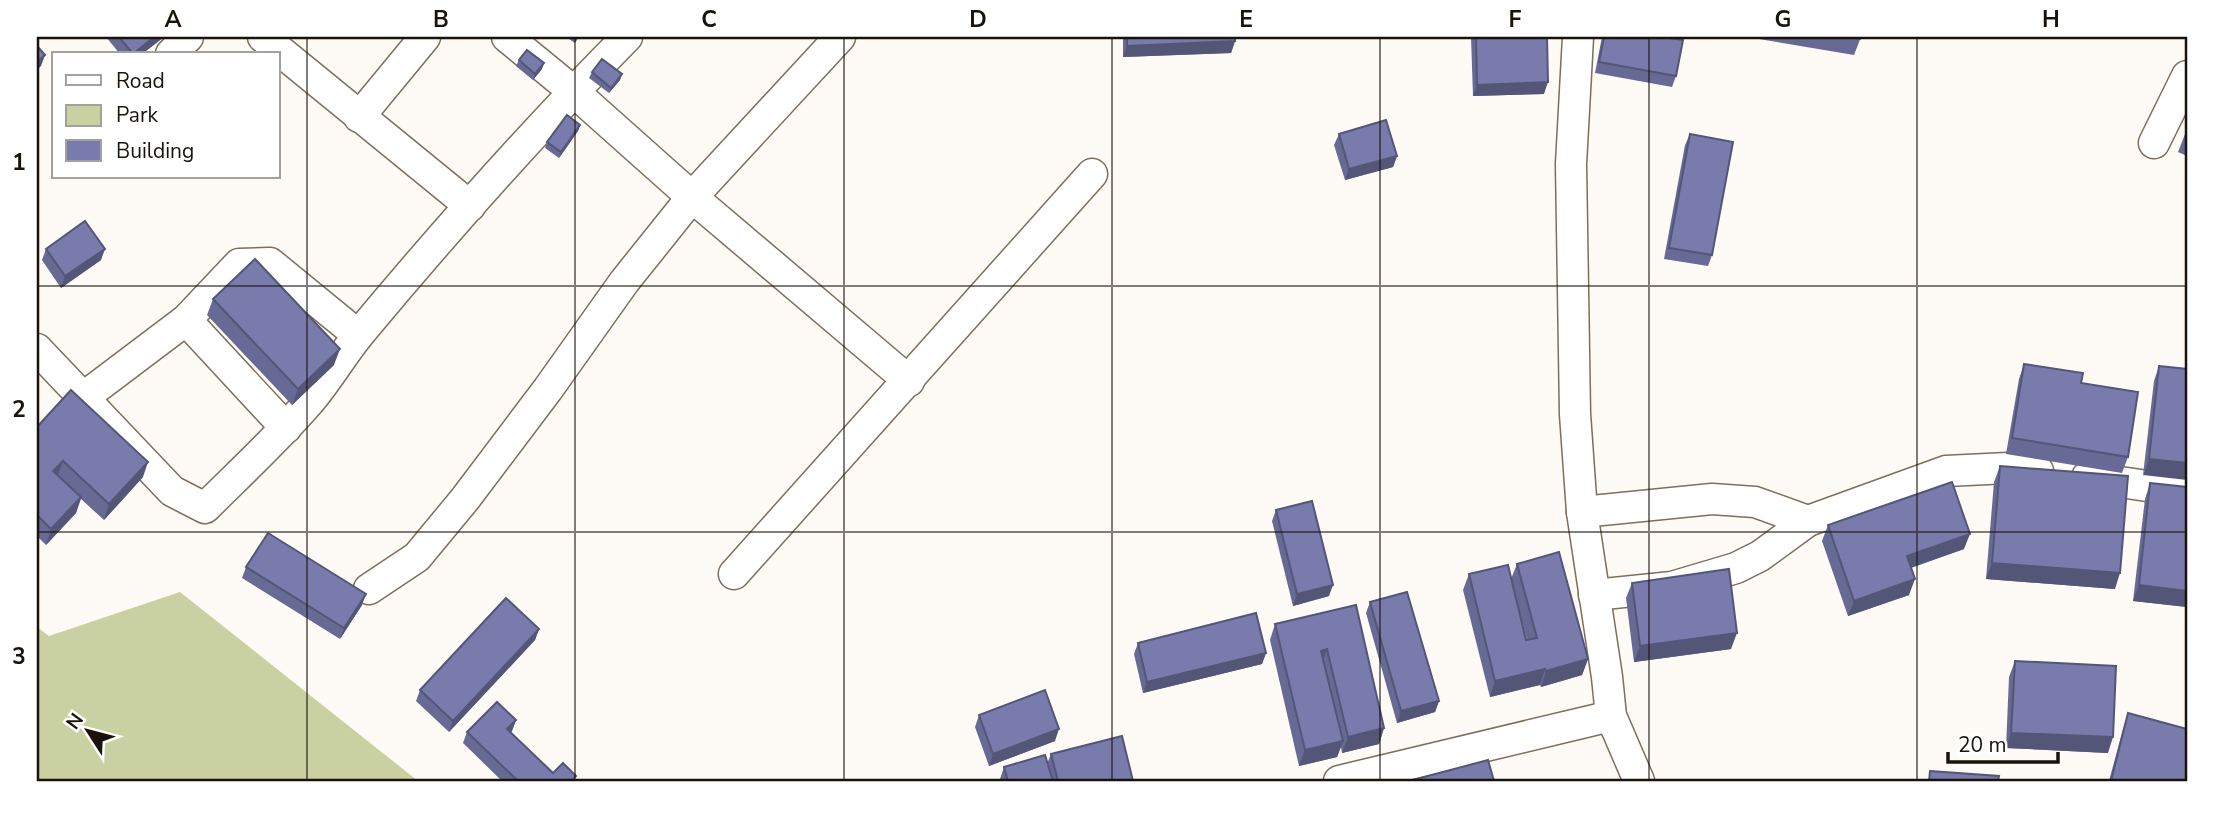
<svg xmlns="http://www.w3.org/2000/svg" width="2224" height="818" font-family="'Nunito Sans',sans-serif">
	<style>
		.green { fill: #c9d1a2 }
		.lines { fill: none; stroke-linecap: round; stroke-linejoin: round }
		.minor-casing { stroke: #7f6e5a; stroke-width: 33 }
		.minor { stroke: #fff; stroke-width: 30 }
		.wall { fill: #676a94; fill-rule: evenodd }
		.shaded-wall { fill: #545678 }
		.building { fill: #787bac; stroke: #545678; stroke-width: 2 }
		.grid { fill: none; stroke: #19130b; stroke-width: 2; stroke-opacity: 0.55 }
		.neatline { fill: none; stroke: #19130b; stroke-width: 2.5 }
		.grid-label { font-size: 23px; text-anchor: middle; font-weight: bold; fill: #19130b }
	</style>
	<rect width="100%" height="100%" fill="#fefaf6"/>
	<path class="green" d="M 180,592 L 418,781 L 37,781 L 37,627 L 49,636 Z"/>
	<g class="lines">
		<defs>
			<g id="minor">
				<path d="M 263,37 L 470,206"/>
				<path d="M 507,37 L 573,91 L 692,197 L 909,381"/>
				<path d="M 1578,37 L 1571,164 L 1575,414 L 1582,512 L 1607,677 L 1611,716 L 1639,781"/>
				<path d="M 171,54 L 188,37"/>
				<path d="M 359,117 L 425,37"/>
				<path d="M 2154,143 L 2187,76"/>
				<path d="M 186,320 L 286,428"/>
				<path d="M 37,349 L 172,491 L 205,508 C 240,473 277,439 309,402 C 328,380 342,355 360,333 C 445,231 534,131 627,37"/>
				<path d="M 84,397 L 186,320 L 239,264 L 270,263 L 358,335"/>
				<path d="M 2087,477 L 2187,492"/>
				<path d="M 1582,512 L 1712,499 L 1755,502 L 1808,521"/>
				<path d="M 734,574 L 1092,174"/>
				<path d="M 369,589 L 417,557 L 465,499 L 548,389 L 624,282 L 692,197 L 840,37"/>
				<path d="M 1594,595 L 1672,587 L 1736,568 L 1760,556 L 1808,521 L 1946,471 L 2008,468 L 2038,471"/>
				<path d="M 1339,781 L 1611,716"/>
			</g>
		</defs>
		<use href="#minor" class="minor-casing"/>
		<use href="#minor" class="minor"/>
	</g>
	<g class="wall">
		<path d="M 106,37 L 164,37 L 142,54 L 120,54 Z"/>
		<path d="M 566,37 L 579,37 L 575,43 Z"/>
		<path d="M 1123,37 L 1235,37 L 1235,41 L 1231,53 L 1123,57 Z"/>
		<path d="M 1471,37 L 1547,37 L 1544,94 L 1473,96 Z"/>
		<path d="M 1602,37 L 1662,37 L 1676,76 L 1672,87 L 1595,73 Z"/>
		<path d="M 1747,37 L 1861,37 L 1854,55 Z"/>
		<path d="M 519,60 L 542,69 L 533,80 L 516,66 Z"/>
		<path d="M 592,72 L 622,74 L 620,80 L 609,93 L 589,78 Z"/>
		<path d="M 580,125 L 578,131 L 559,158 L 545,148 L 547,142 Z"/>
		<path d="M 2187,129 L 2187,156 L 2178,152 Z"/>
		<path d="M 1339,134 L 1397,156 L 1393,167 L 1345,180 L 1334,145 Z"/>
		<path d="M 1690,134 L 1712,255 L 1708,266 L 1664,259 L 1685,145 Z"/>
		<path d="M 46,249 L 101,260 L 61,288 L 42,260 Z"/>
		<path d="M 213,299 L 334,365 L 292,405 L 207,315 Z"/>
		<path d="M 2024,364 L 2081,383 L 2128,457 L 2122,473 L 2006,454 L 2019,379 Z"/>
		<path d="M 2159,366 L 2187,369 L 2143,475 L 2154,381 Z"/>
		<path d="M 37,427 L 143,477 L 104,520 L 81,499 L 76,513 L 46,545 L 37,536 Z"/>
		<path d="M 2000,466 L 2115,589 L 1986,579 L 1994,482 Z"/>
		<path d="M 2150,483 L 2187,487 L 2187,607 L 2133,601 L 2145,499 Z"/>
		<path d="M 1276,510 L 1329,596 L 1293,606 L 1272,521 Z"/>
		<path d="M 1828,525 L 1964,549 L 1911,568 L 1909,595 L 1848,616 L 1822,541 Z"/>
		<path d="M 1517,564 L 1588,659 L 1582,675 L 1541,687 L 1540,685 L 1490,697 L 1463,590 L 1469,574 L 1511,579 ZM 1512,585 L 1527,640 L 1526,640 Z"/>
		<path d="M 246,567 L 362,605 L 340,639 L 242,578 Z"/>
		<path d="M 1632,583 L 1731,649 L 1634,662 L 1626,598 Z"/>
		<path d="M 1370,602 L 1439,701 L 1435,712 L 1397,723 L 1366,613 Z"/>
		<path d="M 1356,605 L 1384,728 L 1379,744 L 1342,753 L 1341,747 L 1337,757 L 1299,766 L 1270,640 L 1275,624 Z"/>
		<path d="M 539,629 L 535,640 L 449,732 L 416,701 L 420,690 Z"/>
		<path d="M 1138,643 L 1266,653 L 1262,664 L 1143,693 L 1134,654 Z"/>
		<path d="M 2015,661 L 2108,753 L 2006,748 L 2009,677 Z"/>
		<path d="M 2128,713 L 2187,781 L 2109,781 L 2123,729 Z"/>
		<path d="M 979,715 L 1055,741 L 989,766 L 975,727 Z"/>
		<path d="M 516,720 L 511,733 L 553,773 L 574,781 L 502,781 L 463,743 L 467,732 Z"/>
		<path d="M 1051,754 L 1133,781 L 1001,781 L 1000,779 L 1004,767 L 1047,764 Z"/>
	</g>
	<g class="shaded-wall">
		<path d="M 154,37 L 164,37 L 142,54 L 132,54 Z"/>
		<path d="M 1235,41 L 1231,53 L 1123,57 L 1127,46 Z"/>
		<path d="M 45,55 L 41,66 L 37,70 L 37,62 Z"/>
		<path d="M 544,63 L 542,69 L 533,80 L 535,74 Z"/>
		<path d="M 622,74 L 620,80 L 609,93 L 611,88 Z"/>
		<path d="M 1548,82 L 1544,94 L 1473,96 L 1477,85 Z"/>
		<path d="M 580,125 L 578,131 L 559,158 L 561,152 Z"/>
		<path d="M 1397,156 L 1393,167 L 1345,180 L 1349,169 Z"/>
		<path d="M 105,249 L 101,260 L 61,288 L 65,276 Z"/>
		<path d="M 340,349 L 334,365 L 292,405 L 298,389 Z"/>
		<path d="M 2149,459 L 2187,463 L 2187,480 L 2143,475 Z"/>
		<path d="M 63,461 L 57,477 L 53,471 Z"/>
		<path d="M 148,462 L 143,477 L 104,520 L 109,504 Z"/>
		<path d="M 81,497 L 76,513 L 46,545 L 51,529 Z"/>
		<path d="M 1970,534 L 1964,549 L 1901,571 L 1907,556 Z"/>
		<path d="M 1992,563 L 2120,573 L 2115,589 L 1986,579 Z"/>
		<path d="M 1915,579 L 1909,595 L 1848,616 L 1854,601 Z"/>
		<path d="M 1333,585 L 1329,596 L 1293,606 L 1297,594 Z"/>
		<path d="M 2139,585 L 2187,591 L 2187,607 L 2133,601 Z"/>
		<path d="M 366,594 L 362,605 L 340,639 L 344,628 Z"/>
		<path d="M 539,629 L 535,640 L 449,732 L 453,721 Z"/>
		<path d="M 1737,633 L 1731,649 L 1634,662 L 1640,646 Z"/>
		<path d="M 1327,649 L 1321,665 L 1321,651 Z"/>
		<path d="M 1266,653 L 1262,664 L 1143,693 L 1147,682 Z"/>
		<path d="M 1588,659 L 1582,675 L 1541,687 L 1546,671 Z"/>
		<path d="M 1545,669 L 1540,685 L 1490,697 L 1495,681 Z"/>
		<path d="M 1439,701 L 1435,712 L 1397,723 L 1401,711 Z"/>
		<path d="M 516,720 L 512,731 L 503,741 L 507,729 Z"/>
		<path d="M 1384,728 L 1379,744 L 1342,753 L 1348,737 Z"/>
		<path d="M 1059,729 L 1055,741 L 989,766 L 993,754 Z"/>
		<path d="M 2011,733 L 2113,737 L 2108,753 L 2006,748 Z"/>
		<path d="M 1343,741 L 1337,757 L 1299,766 L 1305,750 Z"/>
	</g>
	<g class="building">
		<path d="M 119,37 L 154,37 L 133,54 Z"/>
		<path d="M 1127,37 L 1235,37 L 1235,41 L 1127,46 Z"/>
		<path d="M 1476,37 L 1547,37 L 1548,82 L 1477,85 Z"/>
		<path d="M 1604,37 L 1662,37 L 1683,40 L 1676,76 L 1599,62 Z"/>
		<path d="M 1846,37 L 1861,37 L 1860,39 Z"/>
		<path d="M 37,46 L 45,55 L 37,62 Z"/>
		<path d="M 527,50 L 544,63 L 535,74 L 519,60 Z"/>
		<path d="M 602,59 L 622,74 L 611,88 L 592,72 Z"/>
		<path d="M 567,115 L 580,125 L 561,152 L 547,142 Z"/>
		<path d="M 1386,120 L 1397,156 L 1349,169 L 1339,134 Z"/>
		<path d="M 1690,134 L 1733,142 L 1712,255 L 1669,248 Z"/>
		<path d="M 85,221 L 105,249 L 65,276 L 46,249 Z"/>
		<path d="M 255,259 L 340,349 L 298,389 L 213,299 Z"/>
		<path d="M 2024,364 L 2083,373 L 2081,383 L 2138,392 L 2128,457 L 2012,438 Z"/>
		<path d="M 2159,366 L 2187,369 L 2187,463 L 2149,459 Z"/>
		<path d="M 71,390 L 148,462 L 109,504 L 63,461 L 53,471 L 81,497 L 51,529 L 37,515 L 37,427 Z"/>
		<path d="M 2000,466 L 2128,476 L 2120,573 L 1992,563 Z"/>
		<path d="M 1952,482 L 1970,534 L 1907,556 L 1915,579 L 1854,601 L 1828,525 Z"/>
		<path d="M 2150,483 L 2187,487 L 2187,591 L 2139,585 Z"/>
		<path d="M 1312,501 L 1333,585 L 1297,594 L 1276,510 Z"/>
		<path d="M 268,533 L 366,594 L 344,628 L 246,567 Z"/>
		<path d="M 1559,552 L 1588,659 L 1546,671 L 1545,669 L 1495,681 L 1469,574 L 1508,565 L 1526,640 L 1537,638 L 1517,564 Z"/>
		<path d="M 1729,569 L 1737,633 L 1640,646 L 1632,583 Z"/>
		<path d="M 1407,592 L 1439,701 L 1401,711 L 1370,602 Z"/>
		<path d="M 506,598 L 539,629 L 453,721 L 420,690 Z"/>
		<path d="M 1356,605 L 1384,728 L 1348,737 L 1327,649 L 1321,651 L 1343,741 L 1305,750 L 1275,624 Z"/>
		<path d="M 1256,613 L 1266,653 L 1147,682 L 1138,643 Z"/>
		<path d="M 2015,661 L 2116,666 L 2113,737 L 2011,733 Z"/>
		<path d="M 1045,690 L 1059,729 L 993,754 L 979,715 Z"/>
		<path d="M 497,702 L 516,720 L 507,729 L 553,773 L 563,763 L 576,776 L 571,781 L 518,781 L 467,732 Z"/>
		<path d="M 2128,713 L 2187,729 L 2187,781 L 2111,781 Z"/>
		<path d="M 1122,736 L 1133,781 L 1058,781 L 1051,754 Z"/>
		<path d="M 1045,755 L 1053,781 L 1008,781 L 1004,767 Z"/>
		<path d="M 1488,760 L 1494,781 L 1409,781 Z"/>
		<path d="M 1930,771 L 1999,776 L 1998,781 L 1929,781 Z"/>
	</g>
	<path class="grid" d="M 307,37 L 307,781M 575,37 L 575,781M 844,37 L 844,781M 1112,37 L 1112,781M 1380,37 L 1380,781M 1649,37 L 1649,781M 1917,37 L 1917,781M 37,286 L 2187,286M 37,532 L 2187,532"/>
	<rect width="2224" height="818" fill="none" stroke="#ffffff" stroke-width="77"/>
	<rect x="52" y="52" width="228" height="126" fill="#ffffff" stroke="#a3a19d" stroke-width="2"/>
	<rect x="66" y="75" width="35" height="10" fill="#ffffff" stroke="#a3a19d" stroke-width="2"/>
	<text x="116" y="88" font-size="21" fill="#19130b">Road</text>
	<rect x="66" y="105" width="35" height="21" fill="#c9d1a2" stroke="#a3a19d" stroke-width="2"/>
	<text x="116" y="122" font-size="21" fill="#19130b">Park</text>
	<rect x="66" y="140" width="35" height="21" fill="#787bac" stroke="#a3a19d" stroke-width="2"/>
	<text x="116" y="158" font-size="21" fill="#19130b">Building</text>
	<g transform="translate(88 731) rotate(306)" stroke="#ffffff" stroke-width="5" paint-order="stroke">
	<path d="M0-5L12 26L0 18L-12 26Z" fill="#19130b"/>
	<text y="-10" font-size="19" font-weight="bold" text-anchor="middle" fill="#19130b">N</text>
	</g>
	<path d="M1948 752v10h110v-10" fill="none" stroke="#19130b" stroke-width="3.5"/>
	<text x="1958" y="752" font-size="21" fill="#19130b" stroke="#ffffff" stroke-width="5" paint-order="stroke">20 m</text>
	<rect x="38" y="38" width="2148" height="742" class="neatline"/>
	<g class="grid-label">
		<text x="173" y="27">A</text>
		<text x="441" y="27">B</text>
		<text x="709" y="27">C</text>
		<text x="978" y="27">D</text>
		<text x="1246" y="27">E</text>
		<text x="1515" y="27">F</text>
		<text x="1783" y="27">G</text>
		<text x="2051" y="27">H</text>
		<text x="19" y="170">1</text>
		<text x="19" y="417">2</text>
		<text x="19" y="664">3</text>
	</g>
</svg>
